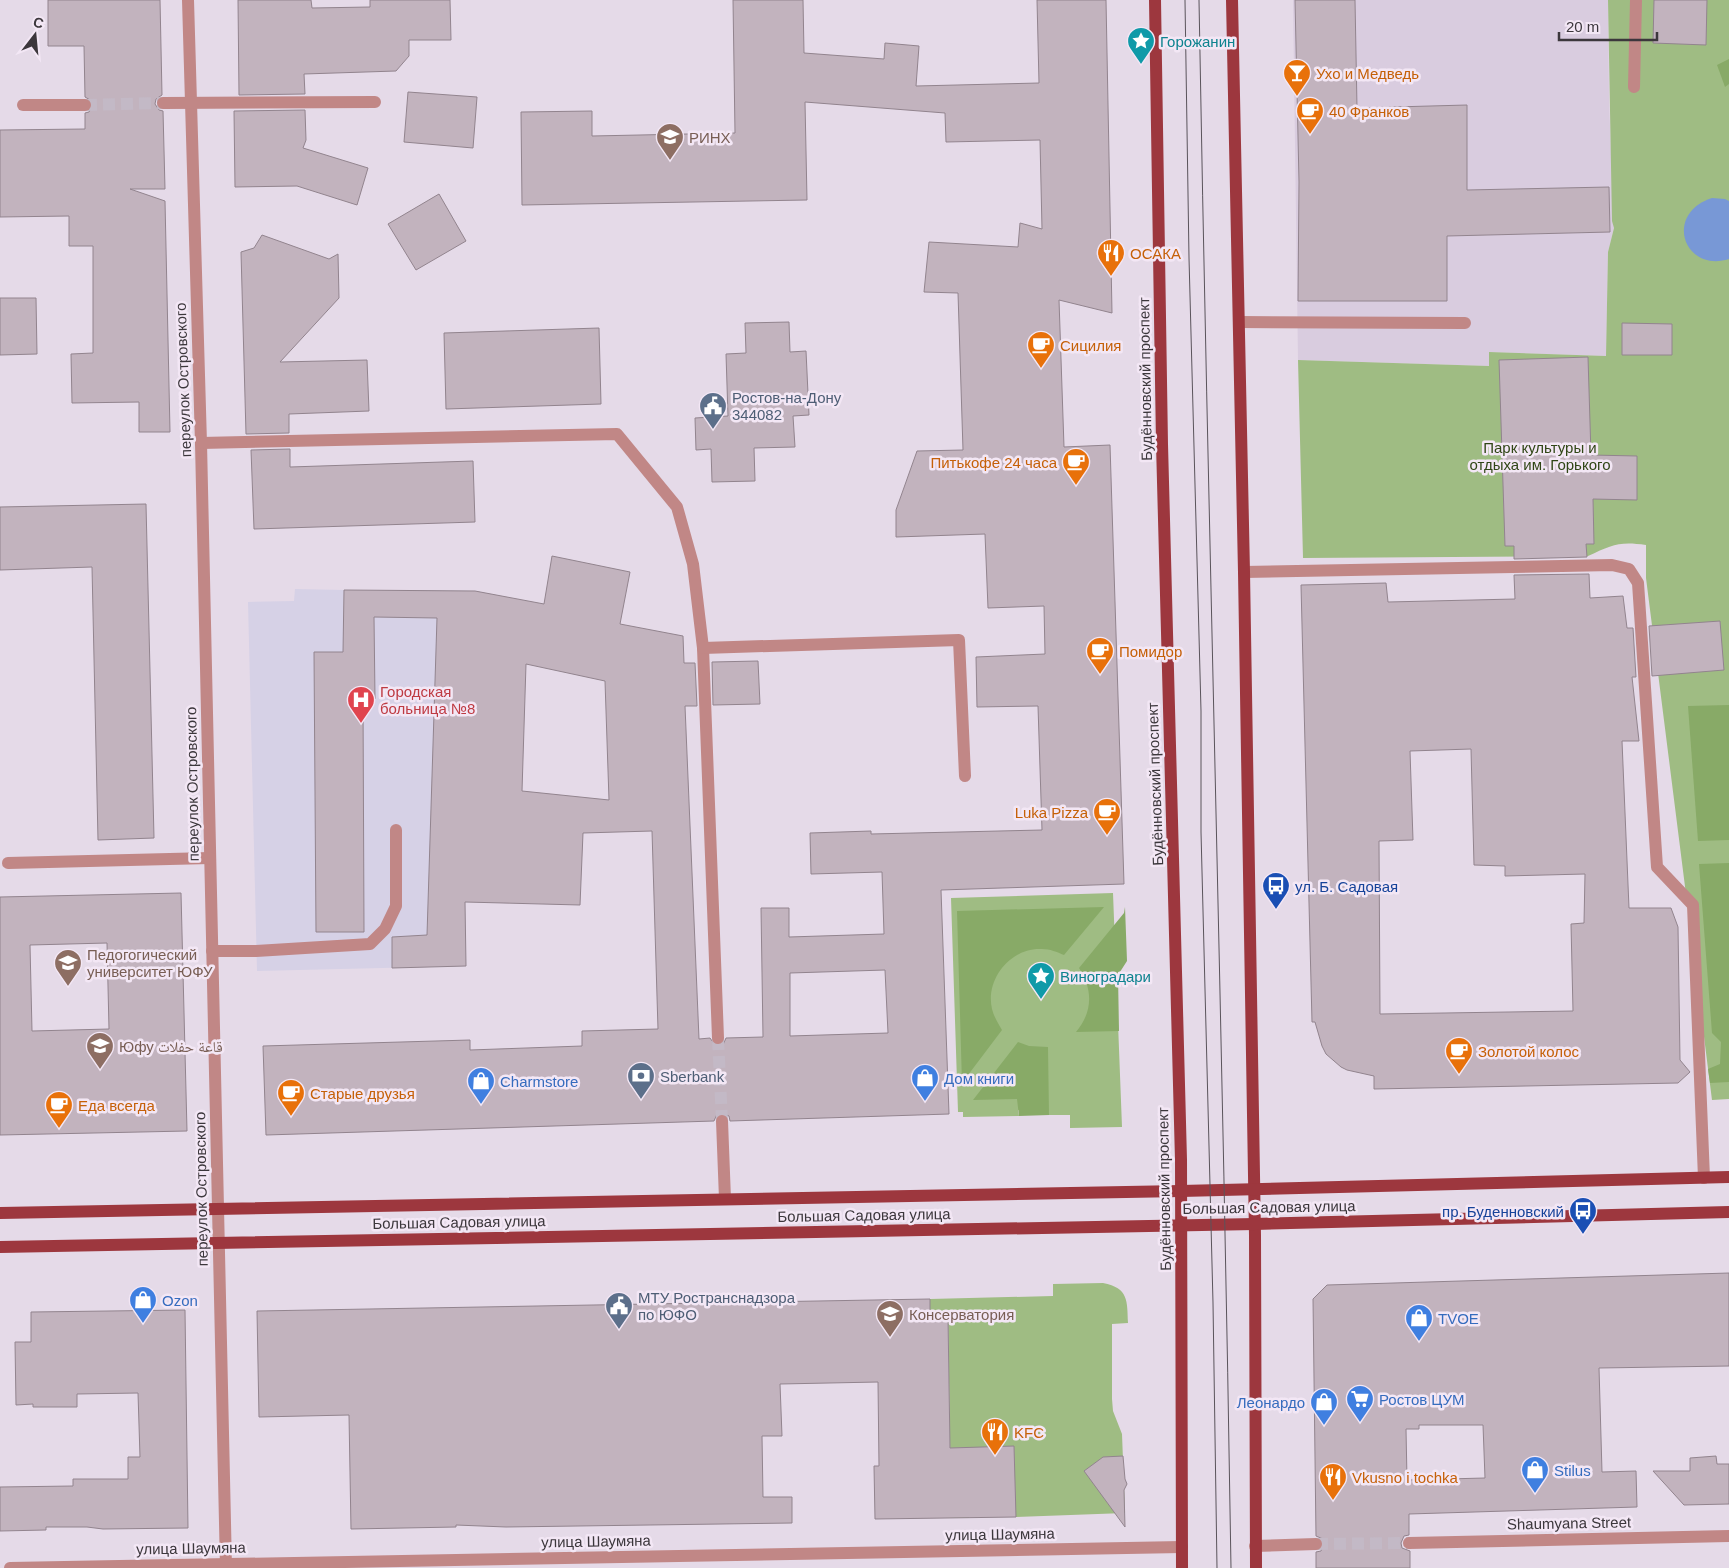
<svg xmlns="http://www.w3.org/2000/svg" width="1729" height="1568" font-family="Arial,'Noto Naskh Arabic',sans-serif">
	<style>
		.commercial { fill: #d9ccdf }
		.medical { fill: #d6d1e6 }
		.green { fill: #9fbc83 }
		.forest { fill: #88aa67 }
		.water { fill: #7898d6 }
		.building { fill: #c2b3be; stroke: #92848e; fill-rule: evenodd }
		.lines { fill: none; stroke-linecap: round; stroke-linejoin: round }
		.minor-tunnel { stroke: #c3b9c6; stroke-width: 12; stroke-dasharray: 12 6; stroke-linecap: butt }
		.minor { stroke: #c18786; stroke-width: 12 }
		.major { stroke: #9d373e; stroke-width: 12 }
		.tram { stroke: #5a545b; stroke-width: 1 }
		.labels { text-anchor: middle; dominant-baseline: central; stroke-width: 5; stroke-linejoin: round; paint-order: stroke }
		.culture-label { font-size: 15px; fill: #0d838f; stroke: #f3e7f5; text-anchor: start }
		.food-label { font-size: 15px; fill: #c56008; stroke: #f3e7f5; text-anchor: start }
		.education-label { font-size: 15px; fill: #785e54; stroke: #f3e7f5; text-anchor: start }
		.street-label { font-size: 15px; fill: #3c373c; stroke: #f3e7f5 }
		.service-label { font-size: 15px; fill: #4e5e75; stroke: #f3e7f5; text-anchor: start }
		.park-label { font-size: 15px; fill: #304616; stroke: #f3e7f5 }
		.health-label { font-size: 15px; fill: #be3a42; stroke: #f3e7f5; text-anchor: start }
		.transit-label { font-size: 15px; fill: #164399; stroke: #f3e7f5; text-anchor: start }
		.shop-label { font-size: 15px; fill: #366cbe; stroke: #f3e7f5; text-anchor: start }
	</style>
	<rect width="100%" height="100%" fill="#e5dae8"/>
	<path class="commercial" d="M 1293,0 L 1608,0 L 1609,101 L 1614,228 L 1608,252 L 1606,356 L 1489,352 L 1489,366 L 1298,360 Z"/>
	<path class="medical" d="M 295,589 L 344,590 L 343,616 L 411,617 L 411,590 L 475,591 L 465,902 L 466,966 L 257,971 L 248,602 L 294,601 Z"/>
	<g class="green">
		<path d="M 1608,0 L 1729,0 L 1729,1099 L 1712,1100 L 1646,578 L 1646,545 C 1619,541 1612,545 1588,556 L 1303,558 L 1298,360 L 1489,366 L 1489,352 L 1606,356 L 1608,252 L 1614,228 L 1612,221 Z"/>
		<path d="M 1113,893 L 1122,1127 L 1070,1128 L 1070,1115 L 1049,1115 L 1048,1109 L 1018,1110 L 1019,1116 L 963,1117 L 963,1112 L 958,1112 L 951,898 Z"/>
		<path d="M 1103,1283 C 1129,1288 1127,1301 1128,1323 L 1112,1324 L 1112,1399 L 1113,1411 L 1122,1434 L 1125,1513 L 1016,1517 L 967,1448 L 969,1518 L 935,1518 L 951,1500 L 948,1318 L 930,1318 L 930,1299 L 1053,1296 L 1053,1284 Z"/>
	</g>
	<g class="forest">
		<path d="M 1729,59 L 1729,84 L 1725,87 L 1717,65 Z"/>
		<path d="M 1729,705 L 1729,840 L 1698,841 L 1688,706 Z"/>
		<path d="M 1729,863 L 1729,1082 L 1710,1083 L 1708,1069 L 1720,1064 L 1721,1042 L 1712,1033 L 1699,864 Z"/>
		<path d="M 1104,907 L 1064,955 C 1057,952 1050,949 1042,949 C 1011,947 985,979 992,1009 C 994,1017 998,1023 1002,1030 L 962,1083 L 957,911 Z"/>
		<path d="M 1125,907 L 1127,961 L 1118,975 L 1119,1031 L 1076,1032 C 1093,1012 1093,989 1079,968 L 1124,913 Z"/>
		<path d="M 1018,1042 L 1029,1046 L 1048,1047 L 1049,1115 L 1019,1116 L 1017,1099 L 973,1100 Z"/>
	</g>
	<path class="water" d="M 1712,198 L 1725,199 L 1729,201 L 1729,259 C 1684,273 1663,214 1712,198 Z"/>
	<g class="building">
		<path d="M 48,0 L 160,0 L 162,95 L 156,99 L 155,104 L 159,110 L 163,111 L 165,189 L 130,189 L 165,201 L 170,432 L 139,432 L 139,402 L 72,403 L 71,354 L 93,353 L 93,246 L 69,246 L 69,216 L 0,217 L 0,130 L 85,129 L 85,113 L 89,112 L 93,105 L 92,101 L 85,97 L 84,46 L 48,46 Z"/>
		<path d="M 238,0 L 311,0 L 312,8 L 370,7 L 370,0 L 450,0 L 451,40 L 409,40 L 409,56 L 396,71 L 304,74 L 305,94 L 239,95 Z"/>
		<path d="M 733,0 L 803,0 L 804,53 L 884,59 L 885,43 L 919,46 L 916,86 L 1039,83 L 1037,0 L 1106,0 L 1112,313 L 1059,300 L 1064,447 L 1110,445 L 1124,884 L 941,890 L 949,1114 L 730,1121 L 729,1116 L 722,1113 L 717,1114 L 714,1121 L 266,1135 L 263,1046 L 470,1040 L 470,1050 L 582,1046 L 582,1031 L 658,1029 L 652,831 L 583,833 L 580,905 L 465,902 L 466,966 L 392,968 L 392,937 L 427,935 L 437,618 L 374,617 L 375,699 L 363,699 L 364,932 L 316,932 L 314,652 L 343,652 L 344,590 L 475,591 L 544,604 L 552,556 L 630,572 L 620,624 L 683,636 L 684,663 L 695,663 L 697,706 L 685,706 L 699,1039 L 710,1038 L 715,1045 L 723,1045 L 726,1038 L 763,1037 L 761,908 L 789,908 L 789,937 L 884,934 L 882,872 L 811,874 L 810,833 L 871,831 L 871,834 L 1042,830 L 1038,706 L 977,707 L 976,657 L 1045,654 L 1044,606 L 988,608 L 985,534 L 896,537 L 896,510 L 917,451 L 963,450 L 958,293 L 924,292 L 929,242 L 1018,247 L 1020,223 L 1042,229 L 1040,140 L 946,142 L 945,113 L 805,102 L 807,200 L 522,205 L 521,112 L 592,111 L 592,136 L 735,133 ZM 526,664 L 605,681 L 609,800 L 522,791 ZM 885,970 L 888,1033 L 790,1036 L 790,973 Z"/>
		<path d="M 1295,0 L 1355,0 L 1357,108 L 1467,105 L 1467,190 L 1609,187 L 1610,232 L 1447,236 L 1447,301 L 1298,301 L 1299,182 Z"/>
		<path d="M 1654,0 L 1707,0 L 1706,45 L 1653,43 Z"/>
		<path d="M 408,92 L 477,97 L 473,148 L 404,142 Z"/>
		<path d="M 305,110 L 306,140 L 303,148 L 368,168 L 357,205 L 297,186 L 235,187 L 234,111 Z"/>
		<path d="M 439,194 L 466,241 L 416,270 L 388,224 Z"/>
		<path d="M 262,235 L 329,259 L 338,254 L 339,298 L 280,362 L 367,360 L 369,411 L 289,414 L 289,433 L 246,434 L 241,252 L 254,248 Z"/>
		<path d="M 0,298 L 36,298 L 37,354 L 0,355 Z"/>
		<path d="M 789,322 L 790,352 L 806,351 L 809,415 L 793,416 L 795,447 L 754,448 L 755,481 L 712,482 L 711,449 L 696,450 L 695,418 L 728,416 L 726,354 L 746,353 L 745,323 Z"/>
		<path d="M 1622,323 L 1672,324 L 1672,355 L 1622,355 Z"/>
		<path d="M 599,328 L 601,404 L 446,409 L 444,333 Z"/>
		<path d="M 1588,357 L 1591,455 L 1637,456 L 1637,500 L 1593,499 L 1594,544 L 1586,544 L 1587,557 L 1514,559 L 1514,546 L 1505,546 L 1499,360 Z"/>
		<path d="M 290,449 L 290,467 L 473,461 L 475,522 L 254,529 L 251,450 Z"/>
		<path d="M 146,504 L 154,838 L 98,840 L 92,567 L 0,570 L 0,507 Z"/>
		<path d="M 1589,574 L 1590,598 L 1623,596 L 1627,628 L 1633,628 L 1636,677 L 1632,677 L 1639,741 L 1622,741 L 1629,908 L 1671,908 L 1678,927 L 1680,1060 L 1690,1072 L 1678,1083 L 1374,1089 L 1374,1076 L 1347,1070 L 1341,1067 L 1326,1054 L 1322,1046 L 1315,1022 L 1312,1022 L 1301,585 L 1386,583 L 1388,602 L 1515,599 L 1514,575 ZM 1471,749 L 1474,865 L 1505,866 L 1505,876 L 1585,874 L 1584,923 L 1571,924 L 1573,1011 L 1380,1014 L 1379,841 L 1413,840 L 1410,751 Z"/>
		<path d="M 1720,621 L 1724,670 L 1652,676 L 1649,626 Z"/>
		<path d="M 758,661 L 760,704 L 713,705 L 712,662 Z"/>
		<path d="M 181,893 L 187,1131 L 0,1135 L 0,897 ZM 107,943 L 109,1029 L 32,1031 L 30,945 Z"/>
		<path d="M 1729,1273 L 1729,1366 L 1599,1368 L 1602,1472 L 1636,1471 L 1637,1507 L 1409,1514 L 1409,1535 L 1404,1536 L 1401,1543 L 1402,1548 L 1410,1551 L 1410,1568 L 1316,1568 L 1316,1552 L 1321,1551 L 1324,1544 L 1323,1539 L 1316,1536 L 1313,1299 L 1327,1285 ZM 1419,1425 L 1483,1425 L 1485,1478 L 1407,1480 L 1406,1429 L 1419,1429 Z"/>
		<path d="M 930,1299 L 930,1318 L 948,1318 L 950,1448 L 1014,1446 L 1016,1517 L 875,1519 L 874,1466 L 879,1466 L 878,1382 L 780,1384 L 782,1436 L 762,1436 L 763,1497 L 792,1497 L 792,1523 L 506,1527 L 456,1525 L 456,1527 L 351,1529 L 349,1415 L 259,1417 L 257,1311 Z"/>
		<path d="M 185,1310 L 188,1528 L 103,1529 L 87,1527 L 46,1527 L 46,1530 L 0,1531 L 0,1487 L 73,1486 L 73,1479 L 128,1479 L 128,1457 L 140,1457 L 138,1393 L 77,1394 L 77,1407 L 33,1407 L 33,1404 L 16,1405 L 15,1342 L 31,1342 L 31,1312 Z"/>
		<path d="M 1123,1456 L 1125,1479 L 1127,1484 L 1124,1490 L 1125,1527 L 1084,1471 L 1103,1457 Z"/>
		<path d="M 1716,1456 L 1717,1464 L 1729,1464 L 1729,1504 L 1684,1505 L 1653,1471 L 1690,1471 L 1690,1458 Z"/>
	</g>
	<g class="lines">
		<g class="minor-tunnel">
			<path d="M 85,105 L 163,103"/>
			<path d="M 718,1038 L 722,1121"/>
			<path d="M 1316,1544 L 1409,1543"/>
		</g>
		<g class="minor">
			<path d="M 188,0 L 201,443 L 226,1568"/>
			<path d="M 1634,87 L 1636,0"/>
			<path d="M 163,103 L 375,102"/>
			<path d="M 23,105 L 85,105"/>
			<path d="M 1239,322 L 1465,323"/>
			<path d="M 201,443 L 617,434 L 677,507 L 693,564 L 703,648 L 718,1038"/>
			<path d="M 1244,572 L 1612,565 L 1629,569 L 1638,583 L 1657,867 L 1693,905 L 1704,1178"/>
			<path d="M 703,648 L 959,640 L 965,776"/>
			<path d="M 8,863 L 210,858"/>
			<path d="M 212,951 L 256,951 L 370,944 L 385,929 L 396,906 L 396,830"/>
			<path d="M 722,1121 L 725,1199"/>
			<path d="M 1409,1543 L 1729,1536"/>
			<path d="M 1255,1546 L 1316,1544"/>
			<path d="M 10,1568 L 1182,1547"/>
		</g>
		<g class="major">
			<path d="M 1155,0 L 1162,444 L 1181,1160 L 1182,1568"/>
			<path d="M 1232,0 L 1244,572 L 1255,1235 L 1256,1568"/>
			<path d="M 0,1213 L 1181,1191 L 1729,1177"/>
			<path d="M 0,1247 L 1255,1224 L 1729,1212"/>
		</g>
		<g class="tram">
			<path d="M 1185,0 L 1189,258 L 1201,711 L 1201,832 L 1213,1303 L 1217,1568"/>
			<path d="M 1199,0 C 1208,523 1223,1045 1231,1568"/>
		</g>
	</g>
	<defs>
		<symbol id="sight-pin" viewBox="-11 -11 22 30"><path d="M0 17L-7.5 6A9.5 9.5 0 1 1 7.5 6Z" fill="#0f9aa8" stroke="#f3e7f5"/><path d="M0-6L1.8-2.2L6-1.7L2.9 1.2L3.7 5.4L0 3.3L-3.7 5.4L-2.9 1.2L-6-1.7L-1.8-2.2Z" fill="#fff"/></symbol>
		<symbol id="bar-pin" viewBox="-11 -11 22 30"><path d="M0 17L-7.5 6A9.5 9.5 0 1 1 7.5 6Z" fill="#e8710a" stroke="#f3e7f5"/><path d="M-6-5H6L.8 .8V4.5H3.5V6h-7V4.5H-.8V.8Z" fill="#fff"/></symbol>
		<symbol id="cafe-pin" viewBox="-11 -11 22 30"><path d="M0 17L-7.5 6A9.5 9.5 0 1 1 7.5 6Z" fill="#e8710a" stroke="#f3e7f5"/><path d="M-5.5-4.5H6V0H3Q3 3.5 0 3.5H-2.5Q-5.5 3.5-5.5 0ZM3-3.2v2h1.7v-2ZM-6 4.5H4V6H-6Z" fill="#fff"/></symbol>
		<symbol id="university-pin" viewBox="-11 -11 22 30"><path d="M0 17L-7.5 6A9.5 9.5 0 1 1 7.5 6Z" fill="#8d6e63" stroke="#f3e7f5"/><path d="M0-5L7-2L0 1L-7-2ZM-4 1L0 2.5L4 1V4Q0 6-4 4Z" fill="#fff"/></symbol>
		<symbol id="restaurant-pin" viewBox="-11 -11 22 30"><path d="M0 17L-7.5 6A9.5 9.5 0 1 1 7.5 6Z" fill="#e8710a" stroke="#f3e7f5"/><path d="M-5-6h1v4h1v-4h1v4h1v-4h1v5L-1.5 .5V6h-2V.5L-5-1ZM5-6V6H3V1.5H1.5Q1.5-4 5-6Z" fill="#fff"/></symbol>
		<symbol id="civic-pin" viewBox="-11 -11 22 30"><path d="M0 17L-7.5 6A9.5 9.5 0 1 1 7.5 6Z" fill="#5c6f8a" stroke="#f3e7f5"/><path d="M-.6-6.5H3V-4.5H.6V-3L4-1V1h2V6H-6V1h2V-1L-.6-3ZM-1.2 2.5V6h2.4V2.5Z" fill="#fff"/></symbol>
		<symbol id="hospital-pin" viewBox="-11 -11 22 30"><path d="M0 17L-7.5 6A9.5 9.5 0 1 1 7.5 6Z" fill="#e0444e" stroke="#f3e7f5"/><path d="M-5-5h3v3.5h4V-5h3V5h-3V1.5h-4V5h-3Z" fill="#fff"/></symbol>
		<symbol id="bus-pin" viewBox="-11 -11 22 30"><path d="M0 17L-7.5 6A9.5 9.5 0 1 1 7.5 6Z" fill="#1a4fb4" stroke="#f3e7f5"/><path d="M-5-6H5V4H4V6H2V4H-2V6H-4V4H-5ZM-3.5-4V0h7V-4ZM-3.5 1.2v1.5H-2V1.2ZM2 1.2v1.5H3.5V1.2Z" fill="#fff"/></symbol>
		<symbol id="bank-pin" viewBox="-11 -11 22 30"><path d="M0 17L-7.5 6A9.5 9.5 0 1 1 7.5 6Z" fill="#5c6f8a" stroke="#f3e7f5"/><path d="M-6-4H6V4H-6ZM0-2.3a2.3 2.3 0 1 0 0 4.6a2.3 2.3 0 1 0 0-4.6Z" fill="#fff"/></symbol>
		<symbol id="shop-pin" viewBox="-11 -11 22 30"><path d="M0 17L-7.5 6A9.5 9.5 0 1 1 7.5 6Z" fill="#3f7fe0" stroke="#f3e7f5"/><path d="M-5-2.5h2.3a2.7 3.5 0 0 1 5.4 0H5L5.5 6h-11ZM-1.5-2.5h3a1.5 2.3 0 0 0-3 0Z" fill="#fff"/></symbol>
		<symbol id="supermarket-pin" viewBox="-11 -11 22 30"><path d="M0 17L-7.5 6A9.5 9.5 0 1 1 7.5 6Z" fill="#3f7fe0" stroke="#f3e7f5"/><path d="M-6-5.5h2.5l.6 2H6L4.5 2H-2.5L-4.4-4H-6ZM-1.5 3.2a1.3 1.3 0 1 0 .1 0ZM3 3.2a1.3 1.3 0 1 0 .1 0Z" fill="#fff"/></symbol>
	</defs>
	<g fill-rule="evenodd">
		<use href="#sight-pin" x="1125" y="25" width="32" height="43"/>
		<use href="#bar-pin" x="1281" y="57" width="32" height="43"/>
		<use href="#cafe-pin" x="1294" y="95" width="32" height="43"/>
		<use href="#university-pin" x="654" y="121" width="32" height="43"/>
		<use href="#restaurant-pin" x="1095" y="237" width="32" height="43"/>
		<use href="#cafe-pin" x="1025" y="329" width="32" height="43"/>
		<use href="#civic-pin" x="697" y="390" width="32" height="43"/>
		<use href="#cafe-pin" x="1060" y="446" width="32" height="43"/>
		<use href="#cafe-pin" x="1084" y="635" width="32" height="43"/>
		<use href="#hospital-pin" x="345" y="684" width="32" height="43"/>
		<use href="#cafe-pin" x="1091" y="796" width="32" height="43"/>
		<use href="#bus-pin" x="1260" y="870" width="32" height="43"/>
		<use href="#university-pin" x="52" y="947" width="32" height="43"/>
		<use href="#sight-pin" x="1025" y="960" width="32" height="43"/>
		<use href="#university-pin" x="84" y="1030" width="32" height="43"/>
		<use href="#cafe-pin" x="1443" y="1035" width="32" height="43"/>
		<use href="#bank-pin" x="625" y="1060" width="32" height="43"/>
		<use href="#shop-pin" x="909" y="1062" width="32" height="43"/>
		<use href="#shop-pin" x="465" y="1065" width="32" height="43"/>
		<use href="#cafe-pin" x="275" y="1077" width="32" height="43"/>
		<use href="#cafe-pin" x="43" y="1089" width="32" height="43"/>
		<use href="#bus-pin" x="1567" y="1195" width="32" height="43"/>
		<use href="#shop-pin" x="127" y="1284" width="32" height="43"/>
		<use href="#civic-pin" x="603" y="1290" width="32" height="43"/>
		<use href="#university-pin" x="874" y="1298" width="32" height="43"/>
		<use href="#shop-pin" x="1403" y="1302" width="32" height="43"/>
		<use href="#supermarket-pin" x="1344" y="1383" width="32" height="43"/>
		<use href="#shop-pin" x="1308" y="1386" width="32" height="43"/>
		<use href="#restaurant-pin" x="979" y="1416" width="32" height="43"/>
		<use href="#shop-pin" x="1519" y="1454" width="32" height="43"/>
		<use href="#restaurant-pin" x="1317" y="1461" width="32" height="43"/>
	</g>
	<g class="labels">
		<g class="culture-label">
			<text x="1160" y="41">Горожанин</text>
			<text x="1060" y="976">Виноградари</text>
		</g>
		<g class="food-label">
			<text x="1316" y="73">Ухо и Медведь</text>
			<text x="1329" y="111">40 Франков</text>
			<text x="1130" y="253">ОСАКА</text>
			<text x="1060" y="345">Сицилия</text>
			<text x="1057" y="462" text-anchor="end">Питькофе 24 часа</text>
			<text x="1119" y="651">Помидор</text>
			<text x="1088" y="812" text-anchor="end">Luka Pizza</text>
			<text x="1478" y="1051">Золотой колос</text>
			<text x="310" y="1093">Старые друзья</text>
			<text x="78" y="1105">Еда всегда</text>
			<text x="1014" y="1432">KFC</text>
			<text x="1352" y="1477">Vkusno i tochka</text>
		</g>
		<g class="education-label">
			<text x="689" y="137">РИНХ</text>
			<text x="87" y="954">Педогогический<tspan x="87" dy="17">университет ЮФУ</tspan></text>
			<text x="119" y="1046">Юфу قاعة حفلات</text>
			<text x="909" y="1314">Консерватория</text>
		</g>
		<g class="street-label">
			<text transform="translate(1145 379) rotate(-91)">Будённовский проспект</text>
			<text transform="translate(183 380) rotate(-92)">переулок Островского</text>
			<text transform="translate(192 784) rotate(-91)">переулок Островского</text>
			<text transform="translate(1155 784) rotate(-92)">Будённовский проспект</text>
			<text transform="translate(201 1189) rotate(-91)">переулок Островского</text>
			<text transform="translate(1164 1189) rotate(-91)">Будённовский проспект</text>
			<text transform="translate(1269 1207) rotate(-1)">Большая Садовая улица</text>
			<text transform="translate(864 1215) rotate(-1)">Большая Садовая улица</text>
			<text transform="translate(459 1222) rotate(-1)">Большая Садовая улица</text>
			<text transform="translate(1569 1523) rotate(-1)">Shaumyana Street</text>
			<text transform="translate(1000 1534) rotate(-1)">улица Шаумяна</text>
			<text transform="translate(596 1541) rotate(-1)">улица Шаумяна</text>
			<text transform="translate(191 1548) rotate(-1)">улица Шаумяна</text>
		</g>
		<g class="service-label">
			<text x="732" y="397">Ростов-на-Дону<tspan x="732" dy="17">344082</tspan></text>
			<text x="660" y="1076">Sberbank</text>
			<text x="638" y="1297">МТУ Ространснадзора<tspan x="638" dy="17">по ЮФО</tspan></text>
		</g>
		<g class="park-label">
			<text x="1540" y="447">Парк культуры и<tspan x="1540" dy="17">отдыха им. Горького</tspan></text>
		</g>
		<g class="health-label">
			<text x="380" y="691">Городская<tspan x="380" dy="17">больница №8</tspan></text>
		</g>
		<g class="transit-label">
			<text x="1295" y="886">ул. Б. Садовая</text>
			<text x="1564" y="1211" text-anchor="end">пр. Буденновский</text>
		</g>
		<g class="shop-label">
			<text x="944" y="1078">Дом книги</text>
			<text x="500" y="1081">Charmstore</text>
			<text x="162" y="1300">Ozon</text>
			<text x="1438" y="1318">TVOE</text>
			<text x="1379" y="1399">Ростов ЦУМ</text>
			<text x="1305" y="1402" text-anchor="end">Леонардо</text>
			<text x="1554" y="1470">Stilus</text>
		</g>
	</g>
	<g transform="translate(35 35) rotate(16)" stroke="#f3e7f5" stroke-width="4" paint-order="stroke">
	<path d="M0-4L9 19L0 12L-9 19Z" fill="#3c373c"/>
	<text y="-8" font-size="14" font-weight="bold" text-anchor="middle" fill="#3c373c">С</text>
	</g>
	<path d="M1559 32v8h98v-8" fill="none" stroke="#3c373c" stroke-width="2.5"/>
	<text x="1566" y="32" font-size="15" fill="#3c373c" stroke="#f3e7f5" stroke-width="4" paint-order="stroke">20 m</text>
</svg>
